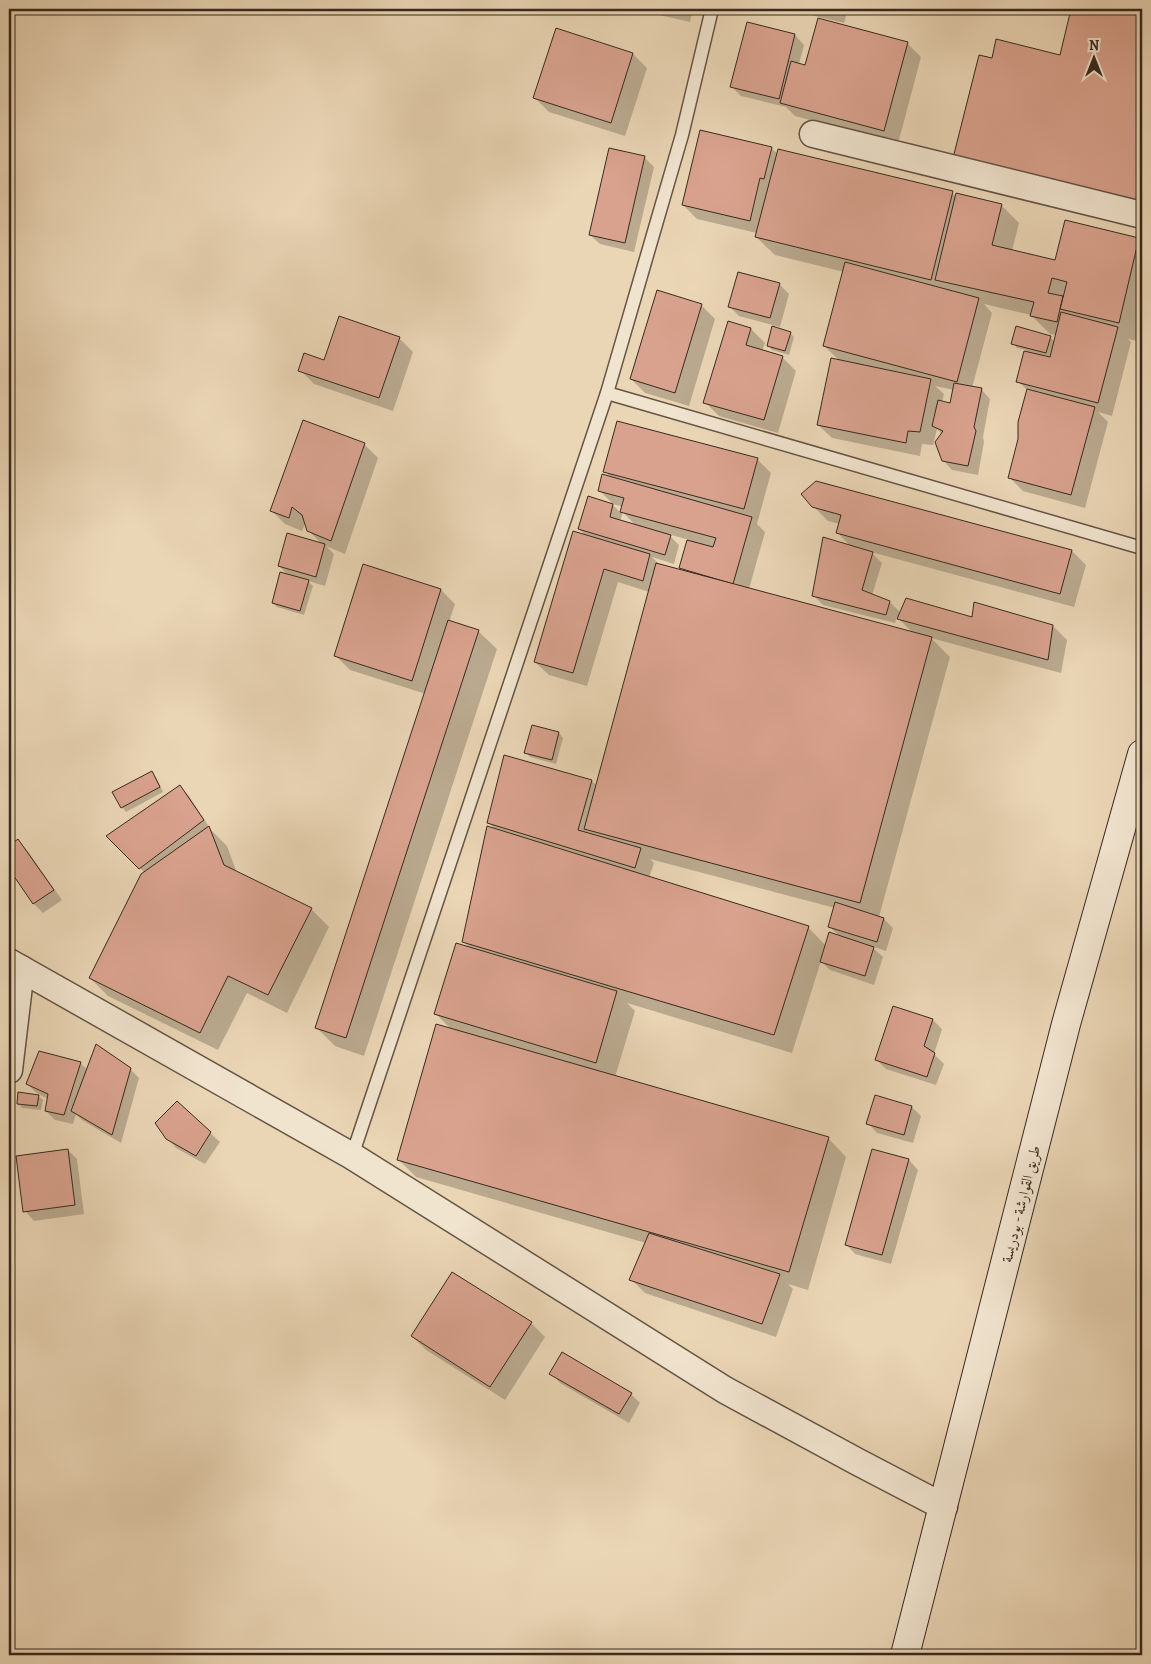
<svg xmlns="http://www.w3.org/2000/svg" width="1151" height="1664" font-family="Alegreya,Amiri,serif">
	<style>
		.shadow { fill: #0003; fill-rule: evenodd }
		.building { fill: #d9a28e; stroke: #38291f }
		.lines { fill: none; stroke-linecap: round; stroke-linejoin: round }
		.service-casing { stroke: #645444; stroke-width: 15 }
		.minor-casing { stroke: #645444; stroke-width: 29 }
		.secondary-casing { stroke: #38291f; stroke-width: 30 }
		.service { stroke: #f1e4cf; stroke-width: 12 }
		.minor { stroke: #f1e4cf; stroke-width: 26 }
		.secondary { stroke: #f1e4cf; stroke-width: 28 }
		.labels { text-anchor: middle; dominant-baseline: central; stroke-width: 4; stroke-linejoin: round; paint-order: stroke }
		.street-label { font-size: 15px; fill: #38291f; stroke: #f1e4cf }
	</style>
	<rect width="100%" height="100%" fill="#ead5b5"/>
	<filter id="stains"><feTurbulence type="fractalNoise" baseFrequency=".004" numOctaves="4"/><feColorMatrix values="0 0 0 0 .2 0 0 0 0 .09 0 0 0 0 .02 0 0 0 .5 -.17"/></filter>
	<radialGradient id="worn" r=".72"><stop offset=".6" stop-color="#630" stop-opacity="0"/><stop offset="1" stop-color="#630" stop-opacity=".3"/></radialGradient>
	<g class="shadow">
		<path d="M 633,9 L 693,9 L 690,22 Z"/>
		<path d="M 786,9 L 848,9 L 844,23 Z"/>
		<path d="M 1073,9 L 1142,9 L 1142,219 L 1061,56 Z"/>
		<path d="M 748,23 L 795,35 L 804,45 L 799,64 L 806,66 L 907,43 L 921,57 L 898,144 L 795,116 L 786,107 L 741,96 L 732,87 Z"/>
		<path d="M 633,54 L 647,68 L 625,136 L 549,112 L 535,98 Z"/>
		<path d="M 771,148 L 778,154 L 952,193 L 956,197 L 1001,205 L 1019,223 L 1012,251 L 1056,262 L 1138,239 L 1142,243 L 1142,317 L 1137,341 L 1128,339 L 1131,342 L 1112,416 L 1098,412 L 1108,422 L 1085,508 L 1023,491 L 1009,477 L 1020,439 L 1028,391 L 1018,381 L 1026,350 L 1017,348 L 1013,343 L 1050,337 L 1055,342 L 1057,335 L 1050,334 L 1031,315 L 984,304 L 992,313 L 972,388 L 981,389 L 990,399 L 983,437 L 984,442 L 978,475 L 952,470 L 943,460 L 942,434 L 937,429 L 933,445 L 922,444 L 920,456 L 832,438 L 818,425 L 840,361 L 824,346 L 844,272 L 775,255 L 756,237 L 757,233 L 697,219 L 683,205 ZM 935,386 L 954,390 L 951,404 L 942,402 L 944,394 Z"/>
		<path d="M 644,157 L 654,167 L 634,252 L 600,244 L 590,235 Z"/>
		<path d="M 779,284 L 789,294 L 780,327 L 739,316 L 730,307 Z"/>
		<path d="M 701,305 L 715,319 L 689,406 L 645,393 L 631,379 Z"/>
		<path d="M 728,323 L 751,329 L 765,343 L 762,351 L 782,357 L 796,371 L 778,433 L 719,416 L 705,402 Z"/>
		<path d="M 790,333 L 794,337 L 789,355 L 772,350 L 768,345 Z"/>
		<path d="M 399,338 L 413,352 L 393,411 L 314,384 L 300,370 Z"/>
		<path d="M 364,444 L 378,458 L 345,554 L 326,546 L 334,554 L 325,586 L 308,581 L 313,586 L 304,615 L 277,607 L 273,603 L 289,576 L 279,566 L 322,544 L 308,530 L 306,522 L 302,531 L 285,524 L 271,510 Z"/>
		<path d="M 757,459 L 771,473 L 757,524 L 765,532 L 749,589 L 914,634 L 897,617 L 895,623 L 823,605 L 813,595 L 851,547 L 838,533 L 840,524 L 828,521 L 813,506 L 1072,551 L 1086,565 L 1074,607 L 871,552 L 882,563 L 872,595 L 890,602 L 901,613 L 973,618 L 1053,626 L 1067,640 L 1061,673 L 931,638 L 950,657 L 879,917 L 884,919 L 893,928 L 886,951 L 871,946 L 883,957 L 874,985 L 830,970 L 821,961 L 792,1053 L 627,1003 L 635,1011 L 615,1077 L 828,1138 L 846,1157 L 808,1290 L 788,1284 L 793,1289 L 776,1337 L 645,1293 L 631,1279 L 646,1243 L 416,1177 L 398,1159 L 452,1030 L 436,1014 L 470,948 L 463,941 L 496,830 L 489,823 L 592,781 L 597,786 L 649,592 L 618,582 L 587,686 L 549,675 L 535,662 L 587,537 L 579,529 L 613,505 L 621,513 L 623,507 L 613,504 L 599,490 L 611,478 L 605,471 ZM 623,512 L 636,526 L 620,521 ZM 668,534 L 689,540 L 681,568 L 685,572 L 661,566 L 652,557 L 674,564 L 679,545 ZM 650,859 L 835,908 L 829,926 L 840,937 L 826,946 L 808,927 L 649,878 L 654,863 Z"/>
		<path d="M 441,590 L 455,604 L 449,622 L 478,631 L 497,649 L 364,1056 L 335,1046 L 317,1028 L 426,694 L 350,670 L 336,656 Z"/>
		<path d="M 559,733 L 563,738 L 556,764 L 530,757 L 526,753 Z"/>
		<path d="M 151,773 L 156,777 L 163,792 L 126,812 L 122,807 Z"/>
		<path d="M 180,787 L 189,796 L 211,830 L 227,846 L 237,873 L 311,909 L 329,927 L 287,1013 L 247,993 L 218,1050 L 108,996 L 90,978 L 145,873 L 108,836 Z"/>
		<path d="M 18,841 L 27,850 L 62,900 L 43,913 L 34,904 L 9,867 L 9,847 Z"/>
		<path d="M 933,1020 L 942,1029 L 934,1054 L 944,1064 L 936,1085 L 886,1069 L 877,1060 Z"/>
		<path d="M 80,1063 L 88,1070 L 130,1069 L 139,1078 L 121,1143 L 82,1120 L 76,1114 L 73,1124 L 55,1120 L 46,1111 L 48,1099 L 37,1093 L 27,1084 Z"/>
		<path d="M 38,1096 L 43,1100 L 41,1110 L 22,1108 L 18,1103 Z"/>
		<path d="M 876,1096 L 912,1107 L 921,1116 L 913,1143 L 877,1133 L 868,1123 Z"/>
		<path d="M 210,1133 L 220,1142 L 205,1164 L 176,1148 L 167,1138 Z"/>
		<path d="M 68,1150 L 77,1159 L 84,1214 L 34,1221 L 25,1211 Z"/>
		<path d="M 873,1150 L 909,1160 L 918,1170 L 891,1264 L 855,1254 L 846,1244 Z"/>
		<path d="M 452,1273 L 531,1323 L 545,1337 L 505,1400 L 426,1350 L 412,1336 Z"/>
		<path d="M 551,1373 L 631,1394 L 640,1403 L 629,1423 L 560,1383 Z"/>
	</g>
	<g class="building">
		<path d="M 1071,9 L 1142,9 L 1142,206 L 953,158 L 979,55 L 992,58 L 996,39 L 1060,55 Z"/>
		<path d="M 818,18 L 908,42 L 884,131 L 780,103 L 791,61 L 805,65 Z"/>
		<path d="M 747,22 L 795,34 L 779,99 L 730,87 Z"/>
		<path d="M 556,28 L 633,53 L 611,123 L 533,98 Z"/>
		<path d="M 700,130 L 772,147 L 764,179 L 760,178 L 750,221 L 682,205 Z"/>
		<path d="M 609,148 L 645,156 L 625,243 L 589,235 Z"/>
		<path d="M 778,149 L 953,191 L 931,280 L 755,237 Z"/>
		<path d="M 956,193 L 1002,204 L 992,245 L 1055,260 L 1065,220 L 1139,238 L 1119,323 L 1060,309 L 1067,282 L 1052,278 L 1048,293 L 1063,296 L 1057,322 L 1030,316 L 1034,302 L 935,280 Z"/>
		<path d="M 845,262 L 979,298 L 957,382 L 823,346 Z"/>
		<path d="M 738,272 L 780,283 L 770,318 L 728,307 Z"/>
		<path d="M 657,290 L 702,304 L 675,393 L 630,379 Z"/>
		<path d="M 1061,312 L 1118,327 L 1098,403 L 1016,382 L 1024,351 L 1050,357 Z"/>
		<path d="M 339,316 L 400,337 L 379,398 L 298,371 L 304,353 L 324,360 Z"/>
		<path d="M 728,321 L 751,328 L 746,345 L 783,356 L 764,420 L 703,403 Z"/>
		<path d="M 772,326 L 791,332 L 785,351 L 767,346 Z"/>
		<path d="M 1016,326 L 1051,336 L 1046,353 L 1011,344 Z"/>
		<path d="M 831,358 L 931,379 L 920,432 L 908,431 L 906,443 L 817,425 Z"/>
		<path d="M 954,383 L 982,388 L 974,427 L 976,431 L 968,466 L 942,461 L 935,442 L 943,431 L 932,426 L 938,400 L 950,403 Z"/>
		<path d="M 1027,389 L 1095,407 L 1071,495 L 1008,478 L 1018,439 L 1018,422 Z"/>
		<path d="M 303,420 L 365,443 L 331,541 L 307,531 L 302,515 L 292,507 L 289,518 L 270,511 Z"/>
		<path d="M 617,421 L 758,458 L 744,509 L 603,472 Z"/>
		<path d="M 602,474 L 752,517 L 733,584 L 679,568 L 687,540 L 713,547 L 716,538 L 620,512 L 624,498 L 598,491 Z"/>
		<path d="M 816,481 L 1072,550 L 1060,594 L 836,533 L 841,515 L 812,507 L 801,494 Z"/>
		<path d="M 588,496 L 613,504 L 610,517 L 671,535 L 665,555 L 578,529 Z"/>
		<path d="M 573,531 L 650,554 L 643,581 L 604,569 L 573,673 L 534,662 Z"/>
		<path d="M 287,533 L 325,544 L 316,577 L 278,566 Z"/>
		<path d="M 823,537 L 873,552 L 862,590 L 890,601 L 886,615 L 812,596 Z"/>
		<path d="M 656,563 L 932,637 L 860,903 L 584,829 Z"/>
		<path d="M 363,564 L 441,589 L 412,681 L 334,656 Z"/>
		<path d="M 280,572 L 309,580 L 300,611 L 272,603 Z"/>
		<path d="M 906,598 L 972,617 L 974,602 L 1053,625 L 1048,660 L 897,619 Z"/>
		<path d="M 448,620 L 479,630 L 346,1038 L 315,1028 Z"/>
		<path d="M 532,725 L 559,732 L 552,760 L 524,753 Z"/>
		<path d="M 504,755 L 592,780 L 578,830 L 641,848 L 635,868 L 487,823 Z"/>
		<path d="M 152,771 L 160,787 L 121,808 L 112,792 Z"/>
		<path d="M 180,785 L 204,820 L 139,869 L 106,836 Z"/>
		<path d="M 209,826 L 224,865 L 312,908 L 268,995 L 228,976 L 200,1033 L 89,978 L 141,874 Z"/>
		<path d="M 487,826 L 809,926 L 774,1035 L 462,942 Z"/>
		<path d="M 18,839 L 54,890 L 33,904 L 9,869 L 9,846 Z"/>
		<path d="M 835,902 L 884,918 L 877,942 L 828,927 Z"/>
		<path d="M 829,932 L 874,947 L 865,976 L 820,962 Z"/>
		<path d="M 456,943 L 617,991 L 596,1063 L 434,1014 Z"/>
		<path d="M 893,1006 L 933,1019 L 924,1046 L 935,1053 L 927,1077 L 875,1060 Z"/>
		<path d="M 436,1024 L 829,1137 L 789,1272 L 397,1160 Z"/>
		<path d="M 96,1044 L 131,1068 L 112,1135 L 71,1111 Z"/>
		<path d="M 39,1051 L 81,1062 L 64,1115 L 45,1111 L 48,1094 L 26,1084 Z"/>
		<path d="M 18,1092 L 39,1095 L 37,1106 L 17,1104 Z"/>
		<path d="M 875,1095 L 912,1106 L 904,1135 L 866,1124 Z"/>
		<path d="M 177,1101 L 211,1132 L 196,1156 L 166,1139 L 155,1123 Z"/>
		<path d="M 68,1149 L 75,1205 L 23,1212 L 16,1156 Z"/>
		<path d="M 872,1149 L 909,1159 L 882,1255 L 845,1245 Z"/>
		<path d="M 649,1233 L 780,1274 L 762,1324 L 629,1280 Z"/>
		<path d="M 452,1272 L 532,1322 L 490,1387 L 411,1336 Z"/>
		<path d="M 562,1352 L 632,1393 L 619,1414 L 549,1374 Z"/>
	</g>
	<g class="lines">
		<defs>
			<g id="service">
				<path d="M 607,393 L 1142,548"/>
				<path d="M 352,1156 L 607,393 L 682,135 L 712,9"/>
			</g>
			<g id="minor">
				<path d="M 813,134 L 1142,215"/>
				<path d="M 9,962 L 352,1156 L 725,1390 L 856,1461 L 944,1507"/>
				<path d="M 9,1070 L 21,969"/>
			</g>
			<path id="secondary" d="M 905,1655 L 1066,1024 L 1142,754"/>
		</defs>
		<use href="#service" class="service-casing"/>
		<use href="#minor" class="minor-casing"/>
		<use href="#secondary" class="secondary-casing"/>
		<use href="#service" class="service"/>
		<use href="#minor" class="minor"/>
		<use href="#secondary" class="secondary"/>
	</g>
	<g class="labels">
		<g class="street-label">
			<text transform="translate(1021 1204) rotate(-76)">طريق القوارشة - بودريسة</text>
		</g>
	</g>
	<rect width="1151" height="1664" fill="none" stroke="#ead5b5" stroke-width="30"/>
	<rect x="10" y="10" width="1131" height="1644" fill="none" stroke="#38291f" stroke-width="2.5"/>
	<rect x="15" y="15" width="1121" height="1634" fill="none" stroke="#38291f"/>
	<g transform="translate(1094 58)" stroke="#f1e4cf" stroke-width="4" paint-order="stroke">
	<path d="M0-4L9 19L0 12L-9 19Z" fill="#38291f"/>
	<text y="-8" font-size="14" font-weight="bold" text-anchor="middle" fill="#38291f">N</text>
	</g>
	<rect width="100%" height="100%" filter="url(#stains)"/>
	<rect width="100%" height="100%" fill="url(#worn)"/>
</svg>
